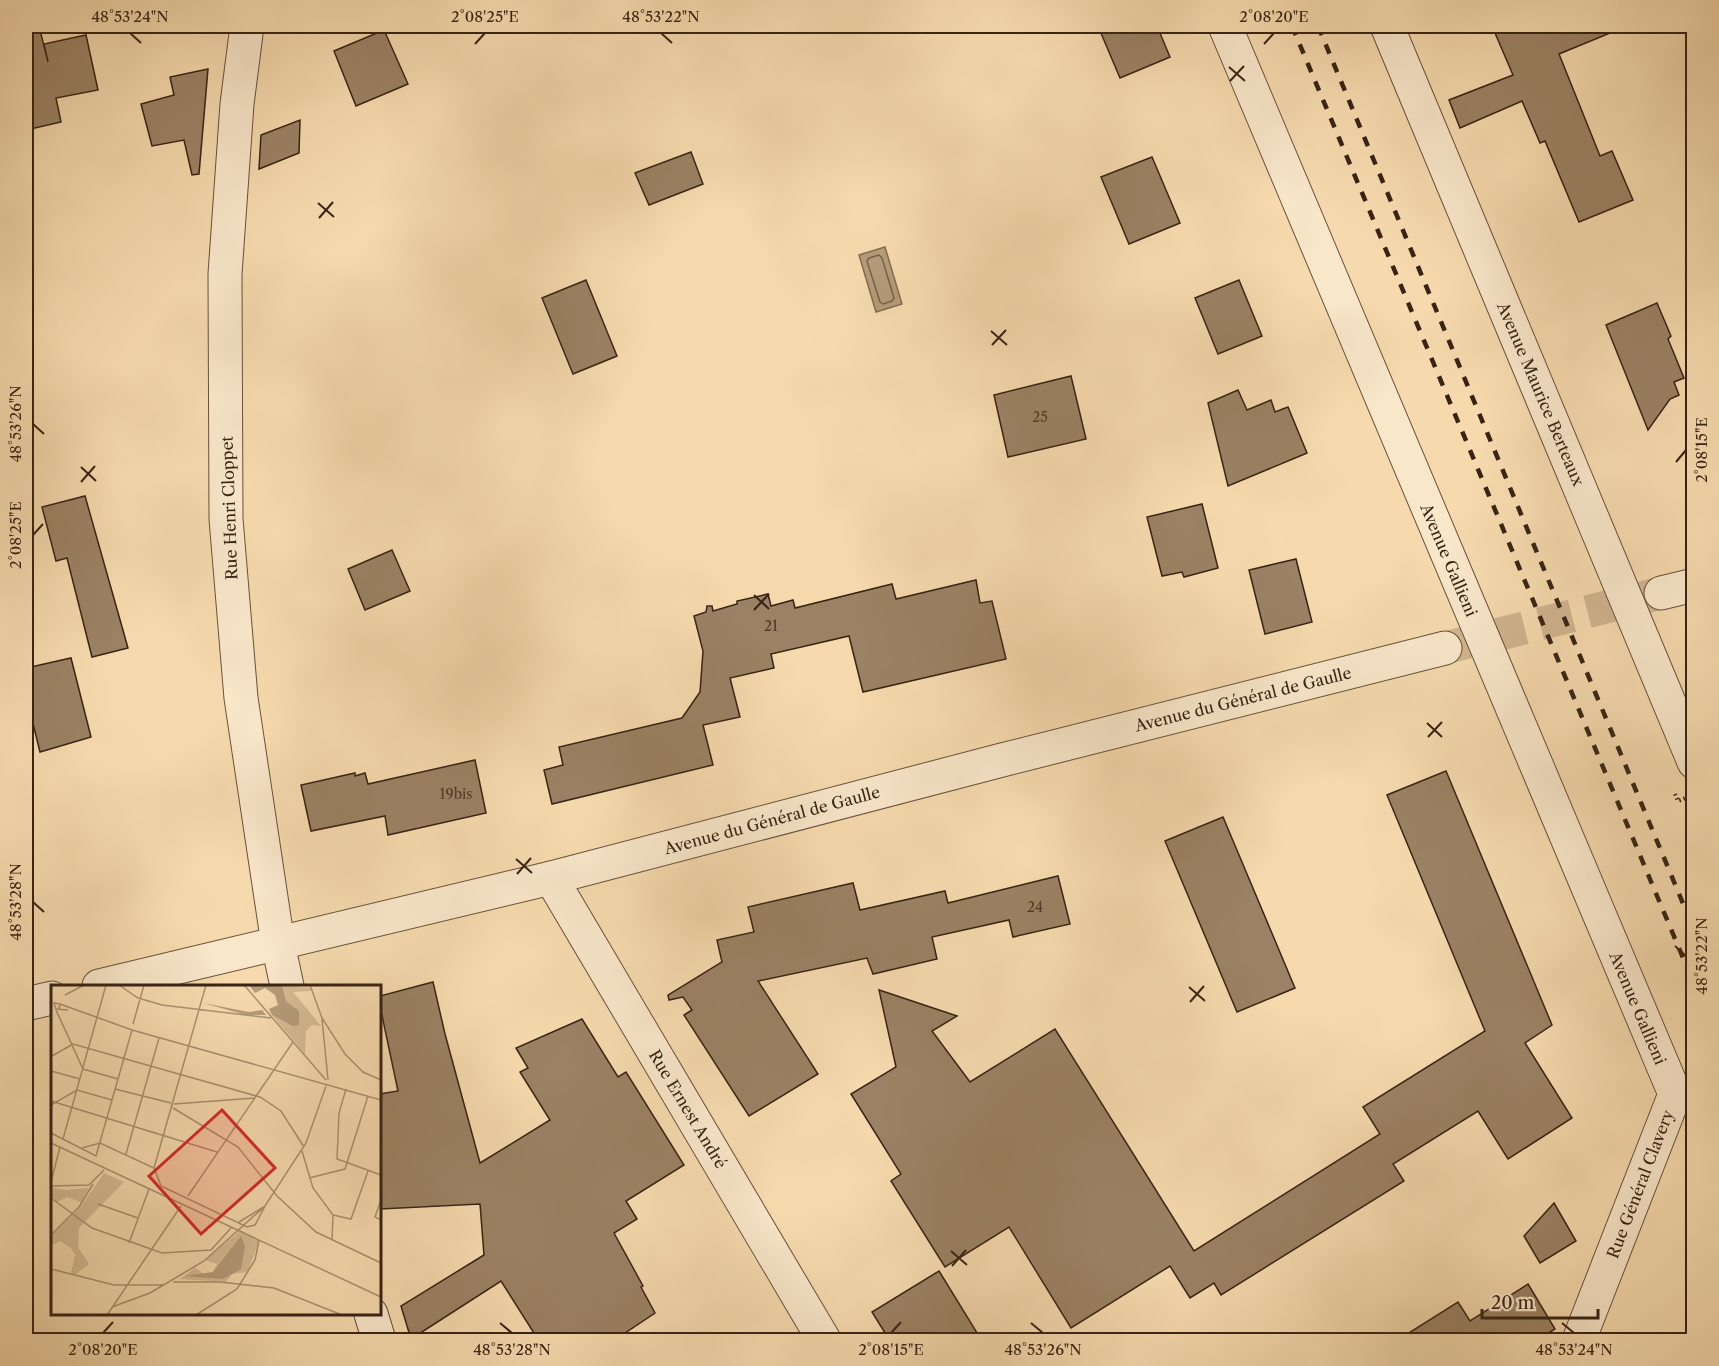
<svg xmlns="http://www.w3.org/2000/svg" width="1719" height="1366" font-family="'Libre Caslon Text',serif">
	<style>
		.water { fill: #b59c7a; stroke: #836c51; stroke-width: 1.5 }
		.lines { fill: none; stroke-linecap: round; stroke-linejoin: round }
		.shore { stroke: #766047; stroke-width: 1.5 }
		.building { fill: #9b8264; stroke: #382314; stroke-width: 1.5 }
		.minor-tunnel { stroke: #d0b58f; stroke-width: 33; stroke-dasharray: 33 16; stroke-linecap: butt }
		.minor-casing { stroke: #68513a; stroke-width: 35 }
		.path { stroke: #382314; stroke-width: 4; stroke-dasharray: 1.5 3; stroke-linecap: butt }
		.minor { stroke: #f9e7ca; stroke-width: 33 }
		.rail { stroke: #382314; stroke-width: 4.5; stroke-dasharray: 10 10; stroke-linecap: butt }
		.ticks { fill: none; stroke: #382314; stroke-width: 2 }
		.labels { text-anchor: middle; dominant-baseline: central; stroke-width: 4.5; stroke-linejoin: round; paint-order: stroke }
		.number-label { font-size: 14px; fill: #513b28 }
		.street-label { font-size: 16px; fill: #382314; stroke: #f9e7ca }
		.inset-road { fill: none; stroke: #aa9170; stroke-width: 1.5 }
		.view { fill: #d62828; fill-opacity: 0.15; stroke: #d62828; stroke-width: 3 }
		.inset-edge { fill: none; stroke: #382314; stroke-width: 3 }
		.neatline { fill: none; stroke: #382314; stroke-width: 2 }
		.ticks-label { font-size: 15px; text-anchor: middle; fill: #382314 }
	</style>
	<rect width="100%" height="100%" fill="#f6daae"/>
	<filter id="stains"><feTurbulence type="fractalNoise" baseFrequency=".00333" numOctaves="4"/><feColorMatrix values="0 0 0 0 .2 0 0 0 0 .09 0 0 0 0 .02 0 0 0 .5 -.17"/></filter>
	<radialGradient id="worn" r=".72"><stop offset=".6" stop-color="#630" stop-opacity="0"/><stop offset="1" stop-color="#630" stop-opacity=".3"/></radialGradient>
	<path class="water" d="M 885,247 L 902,304 L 876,312 L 859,255 Z"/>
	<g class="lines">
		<path class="shore" d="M 879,255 L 882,258 L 894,298 L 892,301 L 883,304 L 880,302 L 867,261 L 869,258 Z"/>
	</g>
	<g class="building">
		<path d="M 26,26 L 39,26 L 48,62 L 44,44 L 86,35 L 98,90 L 56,98 L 61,122 L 26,130 Z"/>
		<path d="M 1098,26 L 1157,26 L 1170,57 L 1120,78 Z"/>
		<path d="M 1492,26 L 1627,26 L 1559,54 L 1600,156 L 1612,151 L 1633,200 L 1579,222 L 1545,141 L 1540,143 L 1522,101 L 1460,128 L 1449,100 L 1513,75 Z"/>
		<path d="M 384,30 L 408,84 L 356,106 L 334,51 Z"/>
		<path d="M 208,69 L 199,174 L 192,175 L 184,140 L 152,146 L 141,104 L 174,95 L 170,77 Z"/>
		<path d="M 300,120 L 299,153 L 259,169 L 261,135 Z"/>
		<path d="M 691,152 L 703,184 L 649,205 L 635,173 Z"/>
		<path d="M 1152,157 L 1180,223 L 1129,244 L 1101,177 Z"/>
		<path d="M 586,280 L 617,356 L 573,374 L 542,298 Z"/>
		<path d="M 1239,280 L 1262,336 L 1218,354 L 1195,298 Z"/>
		<path d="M 1657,303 L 1671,336 L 1668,339 L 1684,378 L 1674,382 L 1679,395 L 1670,399 L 1648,430 L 1606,325 Z"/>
		<path d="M 1071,376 L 1086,439 L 1008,457 L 994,395 Z"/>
		<path d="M 1238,390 L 1247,410 L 1271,400 L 1275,412 L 1288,407 L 1307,453 L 1228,486 L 1208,403 Z"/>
		<path d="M 85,496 L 128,648 L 92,657 L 67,558 L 56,561 L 42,507 Z"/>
		<path d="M 1202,504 L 1218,568 L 1184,577 L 1182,572 L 1162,576 L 1147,517 Z"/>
		<path d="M 392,550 L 410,591 L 365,610 L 348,569 Z"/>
		<path d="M 1296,559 L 1312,622 L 1265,634 L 1249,570 Z"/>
		<path d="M 976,580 L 980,603 L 992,601 L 1006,659 L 863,692 L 849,636 L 771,654 L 774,668 L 730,678 L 740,717 L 703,725 L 713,765 L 552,804 L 544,770 L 563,765 L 559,747 L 682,718 L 700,692 L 703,651 L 694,616 L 706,612 L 707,606 L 712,606 L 713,611 L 737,604 L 737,601 L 768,594 L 771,606 L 793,600 L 795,608 L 892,584 L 896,599 Z"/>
		<path d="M 71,658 L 91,737 L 40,752 L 26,695 L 26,668 Z"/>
		<path d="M 475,760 L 486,813 L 388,835 L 385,816 L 311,831 L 301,785 L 355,773 L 355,776 L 365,773 L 368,784 Z"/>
		<path d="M 1446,771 L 1552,1025 L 1525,1043 L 1572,1118 L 1508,1159 L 1478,1111 L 1393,1164 L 1404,1181 L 1221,1295 L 1214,1283 L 1190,1298 L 1170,1266 L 1071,1328 L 1009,1227 L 945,1267 L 891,1181 L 901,1174 L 851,1094 L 896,1067 L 879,990 L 957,1016 L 932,1031 L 970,1082 L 1055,1029 L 1194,1251 L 1380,1134 L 1363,1107 L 1485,1031 L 1387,795 Z"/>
		<path d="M 1223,817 L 1295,988 L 1237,1012 L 1165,841 Z"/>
		<path d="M 1058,876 L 1070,924 L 1013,937 L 1009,920 L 932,937 L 937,959 L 873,974 L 867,958 L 758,981 L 818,1074 L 749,1116 L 684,1015 L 692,1010 L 683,997 L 669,1000 L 668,995 L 722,962 L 717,940 L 754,932 L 748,907 L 853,883 L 860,910 L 945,891 L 948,903 Z"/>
		<path d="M 433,982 L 445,1034 L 480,1163 L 550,1120 L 520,1072 L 528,1068 L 516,1048 L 582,1019 L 618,1077 L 626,1072 L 684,1165 L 626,1201 L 637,1219 L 614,1233 L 643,1286 L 641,1287 L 655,1313 L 613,1341 L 539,1341 L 501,1281 L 411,1339 L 401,1306 L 484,1255 L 480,1204 L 380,1209 L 380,1094 L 398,1091 L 380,1006 L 380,996 Z"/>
		<path d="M 1554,1203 L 1576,1241 L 1540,1263 L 1524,1236 Z"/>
		<path d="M 939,1271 L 982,1341 L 890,1341 L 872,1312 Z"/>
		<path d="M 1528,1284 L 1555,1329 L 1536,1341 L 1396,1341 L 1458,1302 L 1470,1321 Z"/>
	</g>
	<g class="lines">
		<path class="minor-tunnel" d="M 1445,648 L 1661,593"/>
		<defs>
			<g id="minor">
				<path d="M 247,26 L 237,104 L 225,274 L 226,519 L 241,698 L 278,944 L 287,986"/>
				<path d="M 1225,26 L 1675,1094 L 1579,1340"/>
				<path d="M 1387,26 L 1694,762"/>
				<path d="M 1661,593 L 1694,585"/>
				<path d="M 551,878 L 824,1340"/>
				<path d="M 99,986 L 551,878 L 1002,760 L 1445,648"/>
				<path d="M 26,1004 L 52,998"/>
				<path d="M 371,1314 L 379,1340"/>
			</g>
		</defs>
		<use href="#minor" class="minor-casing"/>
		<path class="path" d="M 1675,794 L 1678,801 L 1686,798"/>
		<use href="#minor" class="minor"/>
		<g class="rail">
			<path d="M 1292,26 L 1694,984"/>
			<path d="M 1318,26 L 1694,930"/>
		</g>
	</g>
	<path class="ticks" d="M 130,33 L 141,43M 661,33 L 672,43M 475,44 L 485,33M 1264,44 L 1274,33M 1229,67 L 1245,81M 1230,81 L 1244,66M 318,203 L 334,217M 319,218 L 333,202M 991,331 L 1007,345M 992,345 L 1006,330M 33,424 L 44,434M 1676,462 L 1686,450M 81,467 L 96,481M 81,482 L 95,466M 33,535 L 43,524M 754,595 L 769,609M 754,610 L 769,594M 1427,723 L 1442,737M 1428,737 L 1442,722M 516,859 L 532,873M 517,874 L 531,858M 33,902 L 44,912M 1675,946 L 1686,956M 1189,987 L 1205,1001M 1190,1002 L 1204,986M 951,1251 L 967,1265M 952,1266 L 966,1250M 500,1323 L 512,1333M 1031,1323 L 1043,1333M 1562,1323 L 1574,1333M 103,1333 L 113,1322M 891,1333 L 901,1322"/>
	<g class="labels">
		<g class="number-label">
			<text x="1040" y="417">25</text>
			<text x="771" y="626">21</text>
			<text x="456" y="794">19bis</text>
			<text x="1035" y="907">24</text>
		</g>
		<g class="street-label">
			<text transform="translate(1541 394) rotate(67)">Avenue Maurice Berteaux</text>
			<text transform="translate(229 508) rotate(-92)">Rue Henri Cloppet</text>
			<text transform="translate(1449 560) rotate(67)">Avenue Gallieni</text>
			<text transform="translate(1243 699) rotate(-14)">Avenue du Général de Gaulle</text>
			<text transform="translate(772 820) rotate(-15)">Avenue du Général de Gaulle</text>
			<text transform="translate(1638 1008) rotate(67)">Avenue Gallieni</text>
			<text transform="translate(688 1109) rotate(59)">Rue Ernest André</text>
			<text transform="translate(1640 1184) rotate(-69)">Rue Général Clavery</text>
		</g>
	</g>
	<g transform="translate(51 985)">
		<rect width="330" height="330" fill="#f6daae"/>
		<path d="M 231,0 L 259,3 L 260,6 L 242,7 L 270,41 L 261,40 L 255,46 L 254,69 L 221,30 L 240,41 L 248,39 L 248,26 L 235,16 ZM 53,188 L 73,197 L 28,243 L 27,262 L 38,279 L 23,290 L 20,288 L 24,270 L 20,263 L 9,256 L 0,261 L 0,251 L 29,223 ZM 0,203 L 16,205 L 38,203 L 30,217 L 16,212 L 6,217 L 0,211 ZM 189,246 L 208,255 L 197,287 L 181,289 L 175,297 L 129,294 L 144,283 L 155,290 L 162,287 L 166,279 L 154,275 Z" fill="#d6bb94"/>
		<path d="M 198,0 L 231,0 L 235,16 L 248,26 L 248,40 L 241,41 L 221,30 L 218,24 L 227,20 L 224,10 L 214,3 L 204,8 ZM 152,18 L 198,27 L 211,25 L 215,30 L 195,30 ZM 190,251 L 194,262 L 190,284 L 172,294 L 133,291 L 162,287 Z" fill="#b59c7a"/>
		<path class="inset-road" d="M 68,0 L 87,13 L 111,20 L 220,33M 193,0 L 275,95M 259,0 L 271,33 L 294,69 L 312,87 L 330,95M 14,10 L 33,0M 9,19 L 81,45 L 330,115M 8,24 L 9,19 L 3,18 L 5,24 L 17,25M 5,25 L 32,84 L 67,94M 271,34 L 277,95M 82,39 L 93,0M 1,71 L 22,59 L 209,112 L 230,126 L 253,162M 0,86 L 29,94M 64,104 L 120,118M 295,104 L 288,128 L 286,174 L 330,190M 0,116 L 166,167M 122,118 L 120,123 L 155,0M 123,119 L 204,113M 0,120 L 26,105 L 61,115M 122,123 L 187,162 L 226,211 L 265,247 L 330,278M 0,148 L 45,171 L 81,45M 12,154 L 55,0M 0,158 L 330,312M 31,163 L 49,158 L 103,183 L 110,201 L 196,242 L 204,240 L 214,221 L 188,237M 251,166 L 262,203 L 282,230 L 281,255M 75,169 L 108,53M 103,183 L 120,123M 258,193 L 294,184 L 317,111M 0,197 L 9,162M 0,201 L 38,200 L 53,185M 137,211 L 242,57M 0,213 L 41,243 L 111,268 L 160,265 L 180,243M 330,215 L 324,232 L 330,235M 47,219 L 87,233M 282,230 L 300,234 L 317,186M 0,250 L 28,222 L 42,199M 78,258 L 98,204M 0,284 L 63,300 L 112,300M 122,297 L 169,297 L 223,303 L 291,330M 61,322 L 99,308 L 153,276 L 214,221 L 255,158 L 275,101M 40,330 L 62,330M 56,330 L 130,221M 145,330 L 186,304 L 204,275 L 208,255"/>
		<path class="view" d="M 171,125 L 224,183 L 150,249 L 98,191 Z"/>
		<rect width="330" height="330" class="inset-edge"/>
	</g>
	<rect width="1719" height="1366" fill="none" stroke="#f6daae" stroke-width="66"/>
	<path d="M1482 1309v9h116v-9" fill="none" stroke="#382314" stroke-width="3"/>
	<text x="1491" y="1309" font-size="18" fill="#382314" stroke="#f9e7ca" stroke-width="4.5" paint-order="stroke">20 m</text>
	<rect x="33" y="33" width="1653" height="1300" class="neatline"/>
	<g class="ticks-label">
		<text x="130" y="22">48°53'24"N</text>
		<text x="485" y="22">2°08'25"E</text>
		<text x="661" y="22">48°53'22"N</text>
		<text x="1274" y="22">2°08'20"E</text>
		<text transform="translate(16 424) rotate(-90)" y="5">48°53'26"N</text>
		<text transform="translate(1702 450) rotate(-90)" y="5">2°08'15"E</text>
		<text transform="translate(16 535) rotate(-90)" y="5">2°08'25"E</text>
		<text transform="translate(16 902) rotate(-90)" y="5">48°53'28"N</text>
		<text transform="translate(1702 956) rotate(-90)" y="5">48°53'22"N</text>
		<text x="103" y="1355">2°08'20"E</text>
		<text x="512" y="1355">48°53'28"N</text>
		<text x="891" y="1355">2°08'15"E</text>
		<text x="1043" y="1355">48°53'26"N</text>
		<text x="1574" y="1355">48°53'24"N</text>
	</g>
	<rect width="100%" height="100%" filter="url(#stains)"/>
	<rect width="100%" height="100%" fill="url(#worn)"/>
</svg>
